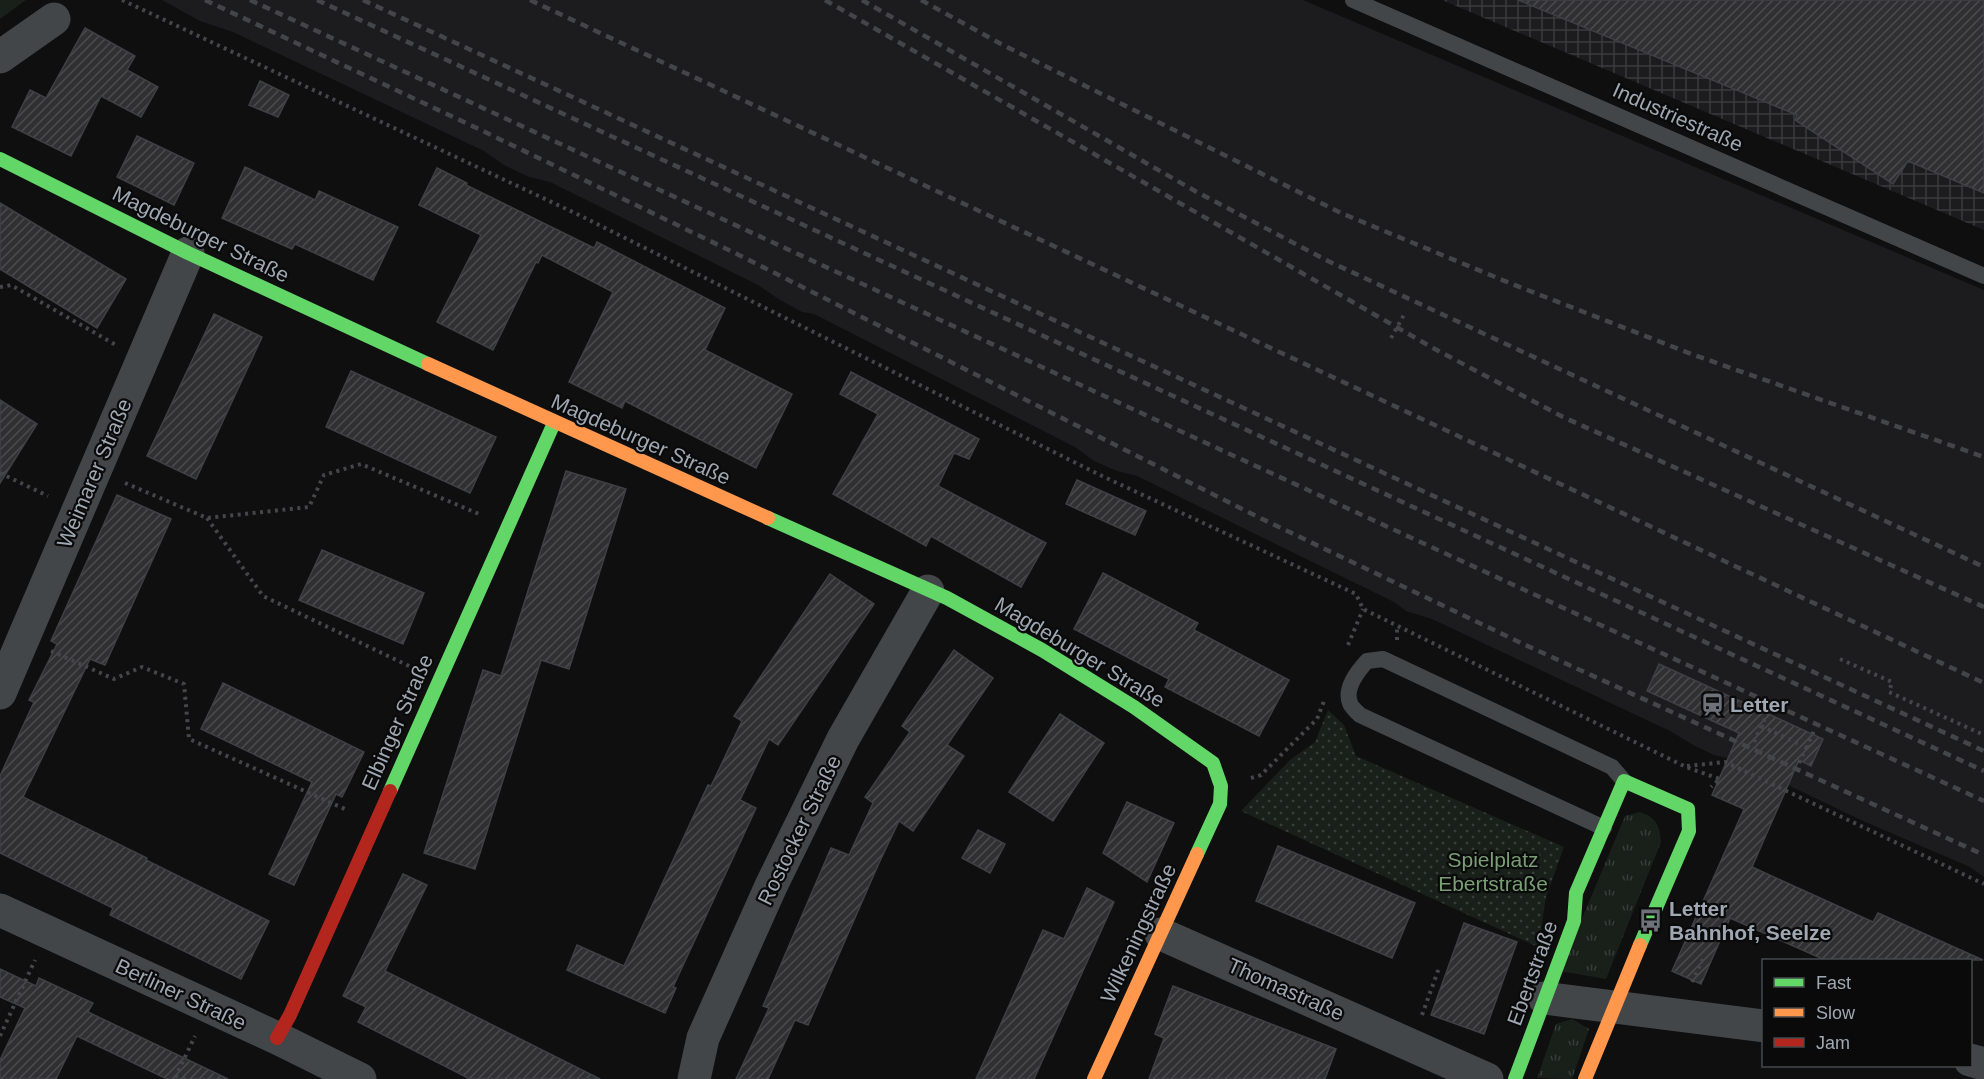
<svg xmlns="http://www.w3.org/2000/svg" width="1984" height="1079" font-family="Arial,sans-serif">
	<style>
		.built { fill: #1c1c1e }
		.industrial { fill: url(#industrial-grid) }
		.grass { fill: url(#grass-tufts) }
		.park { fill: url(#park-dots) }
		.garden { fill: #19201a }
		.building { fill: url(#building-hatch); stroke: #3e4044; stroke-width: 1.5 }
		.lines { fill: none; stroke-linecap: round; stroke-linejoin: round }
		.path { stroke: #45464a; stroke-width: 4; stroke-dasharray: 3 4.5; stroke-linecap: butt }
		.lane { stroke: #434648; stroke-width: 16 }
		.street { stroke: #434648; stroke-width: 33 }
		.fast { stroke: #63d668; stroke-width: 14 }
		.slow { stroke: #ff974d; stroke-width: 14 }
		.jam { stroke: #b3261e; stroke-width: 14 }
		.rail { stroke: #444549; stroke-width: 4.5; stroke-dasharray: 8 6; stroke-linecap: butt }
		.labels { text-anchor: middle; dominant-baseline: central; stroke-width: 4.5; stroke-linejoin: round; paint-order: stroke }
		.street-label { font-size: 21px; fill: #9fa8b2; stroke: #0a0a0b }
		.poi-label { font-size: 21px; font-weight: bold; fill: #9fa8b2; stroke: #0a0a0b; text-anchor: start }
		.park-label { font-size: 21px; fill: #799e74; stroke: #0a0a0b }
	</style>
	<defs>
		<pattern id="industrial-grid" width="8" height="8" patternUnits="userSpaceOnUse" patternTransform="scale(1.5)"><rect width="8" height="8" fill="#1c1c1e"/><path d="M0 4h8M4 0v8" fill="none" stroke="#3a3a3c"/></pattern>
		<pattern id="grass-tufts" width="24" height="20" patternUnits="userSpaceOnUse" patternTransform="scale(1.5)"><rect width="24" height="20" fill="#19201a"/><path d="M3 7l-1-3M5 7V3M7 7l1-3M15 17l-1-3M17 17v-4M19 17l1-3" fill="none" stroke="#373e39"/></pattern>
		<pattern id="park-dots" width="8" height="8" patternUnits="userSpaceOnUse" patternTransform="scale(1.5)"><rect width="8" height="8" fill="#19201a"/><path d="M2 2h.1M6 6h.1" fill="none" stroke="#373e39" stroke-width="1.8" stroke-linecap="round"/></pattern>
		<pattern id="building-hatch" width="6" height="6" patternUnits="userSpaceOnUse" patternTransform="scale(1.5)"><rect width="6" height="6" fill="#303032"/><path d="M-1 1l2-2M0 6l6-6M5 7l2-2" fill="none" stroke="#4b4b4d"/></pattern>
	</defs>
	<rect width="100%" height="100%" fill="#0f0f10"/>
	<path class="built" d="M 162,0 L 1303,0 L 1984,290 L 1984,877 L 1970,867 L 1863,821 L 1736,760 L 1714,755 L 1695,746 L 1670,731 L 1432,619 L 1406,611 L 1394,602 L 1137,476 L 1117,471 L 1094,461 L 1075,447 L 814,314 L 802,312 L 780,300 L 758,285 L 550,182 L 529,177 L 504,165 L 484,151 L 233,32 L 200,21 Z"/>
	<path class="industrial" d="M 1442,0 L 1984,0 L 1984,230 Z"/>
	<g class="grass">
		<path d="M 1640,812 C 1657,818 1659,825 1661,842 L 1606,979 L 1560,971 L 1625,816 Z"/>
		<path d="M 1572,1019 L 1589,1029 L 1572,1079 L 1537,1078 L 1556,1024 Z"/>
	</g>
	<path class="park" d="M 1328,710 L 1344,725 L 1356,756 L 1564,847 L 1546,897 L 1538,947 L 1241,811 L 1290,760 L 1315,742 Z"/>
	<path class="garden" d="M 0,0 L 26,0 L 0,19 Z"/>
	<g class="building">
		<path d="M 1518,0 L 1984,0 L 1984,193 L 1908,161 L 1893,184 L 1795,120 L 1797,115 Z"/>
		<path d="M 85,28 L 135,56 L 127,70 L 158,87 L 141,117 L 101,96 L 71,156 L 12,127 L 30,90 L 46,98 Z"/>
		<path d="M 260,81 L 289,95 L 278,117 L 249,105 Z"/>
		<path d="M 137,136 L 194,163 L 174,205 L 117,177 Z"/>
		<path d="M 245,167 L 315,200 L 319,191 L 398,227 L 373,280 L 295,244 L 292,249 L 222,218 Z"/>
		<path d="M 437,168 L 467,183 L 466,185 L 594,248 L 597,242 L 725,308 L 705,350 L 792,394 L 756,468 L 625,401 L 622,408 L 569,382 L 613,292 L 542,255 L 538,263 L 536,262 L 493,350 L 437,322 L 481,235 L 419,205 Z"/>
		<path d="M 0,203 L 126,279 L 97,328 L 0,269 Z"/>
		<path d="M 214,314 L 262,337 L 196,479 L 147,456 Z"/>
		<path d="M 351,371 L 496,437 L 470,493 L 326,427 Z"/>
		<path d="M 851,372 L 979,439 L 969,459 L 954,453 L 938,486 L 1046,543 L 1021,587 L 931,536 L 926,546 L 833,494 L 878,414 L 840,394 Z"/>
		<path d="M 0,400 L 37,424 L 0,483 Z"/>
		<path d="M 566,471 L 626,489 L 569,669 L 541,660 L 475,869 L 424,853 L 483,670 L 501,676 Z"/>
		<path d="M 1077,480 L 1146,511 L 1135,535 L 1066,504 Z"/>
		<path d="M 117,495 L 171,519 L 105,665 L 90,659 L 23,797 L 147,858 L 146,860 L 269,921 L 241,979 L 110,915 L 113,908 L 0,853 L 0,776 L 34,702 L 29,700 L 57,644 L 51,641 Z"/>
		<path d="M 322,550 L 424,593 L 403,644 L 299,600 Z"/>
		<path d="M 1103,573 L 1198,623 L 1194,630 L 1289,680 L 1259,736 L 1165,687 L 1169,679 L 1074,629 Z"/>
		<path d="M 830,574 L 874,604 L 778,745 L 769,739 L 740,800 L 756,808 L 673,987 L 676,988 L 665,1013 L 567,970 L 577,945 L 624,966 L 708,785 L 711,786 L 742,721 L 734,716 Z"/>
		<path d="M 954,650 L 993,678 L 947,745 L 964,756 L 913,831 L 899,821 L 879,863 L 808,1025 L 795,1020 L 768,1079 L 736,1079 L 769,1008 L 763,1006 L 831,848 L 849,855 L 873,803 L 865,797 L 910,732 L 902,726 Z"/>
		<path d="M 1659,664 L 1823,739 L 1811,766 L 1799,760 L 1752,867 L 1873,922 L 1878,913 L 1983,960 L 1825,960 L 1730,918 L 1701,984 L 1672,971 L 1744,809 L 1712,795 L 1739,733 L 1647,691 Z"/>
		<path d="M 223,683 L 364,752 L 342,797 L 336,794 L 294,885 L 269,874 L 312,782 L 201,729 Z"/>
		<path d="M 1060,714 L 1104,743 L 1053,821 L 1009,792 Z"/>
		<path d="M 1127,802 L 1174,823 L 1147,882 L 1103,853 Z"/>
		<path d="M 978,830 L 1005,844 L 990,873 L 962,858 Z"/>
		<path d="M 1278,846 L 1415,903 L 1392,958 L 1256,901 Z"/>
		<path d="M 403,874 L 427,885 L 385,971 L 600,1079 L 470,1079 L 358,1022 L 366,1007 L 343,996 Z"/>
		<path d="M 1087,888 L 1114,902 L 1034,1079 L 976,1079 L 1043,930 L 1064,939 Z"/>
		<path d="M 1464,923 L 1517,942 L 1484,1034 L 1431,1015 Z"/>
		<path d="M 0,969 L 36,986 L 39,978 L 93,1003 L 88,1012 L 228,1079 L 167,1079 L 77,1036 L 56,1079 L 0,1079 L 0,1060 L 25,1008 L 0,997 Z"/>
		<path d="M 1173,986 L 1336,1049 L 1325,1079 L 1149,1079 L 1164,1038 L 1155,1034 Z"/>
	</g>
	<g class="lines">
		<g class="path">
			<path d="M 122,0 L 577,214 L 1102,476 L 1356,594 L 1363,609 L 1686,767 L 1720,779 L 1711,787"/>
			<path d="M 0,287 L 11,285 L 116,345"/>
			<path d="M 1391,338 L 1405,313"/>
			<path d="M 0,473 L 48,496"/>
			<path d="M 125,483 L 207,518 L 309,507 L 324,475 L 361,464 L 479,514"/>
			<path d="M 207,518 L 263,596 L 411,667"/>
			<path d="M 1397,640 L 1397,626"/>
			<path d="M 1348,645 L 1363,609"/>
			<path d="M 51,651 L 114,679 L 142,667 L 184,684 L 189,739 L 347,810"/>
			<path d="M 1840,659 L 1892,682 L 1889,692 L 1984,735"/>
			<path d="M 1761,726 L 1799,744"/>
			<path d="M 1754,742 L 1769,710"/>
			<path d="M 1799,763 L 1806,748 L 1810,749 L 1807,746 L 1814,731"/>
			<path d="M 1687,766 L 1725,762 L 1984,884"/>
			<path d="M 1251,778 L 1261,775 L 1317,719 L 1324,701"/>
			<path d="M 1692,982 L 1703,959"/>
			<path d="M 1422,1015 L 1439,968"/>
			<path d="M 0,1036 L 35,960"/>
			<path d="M 185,1079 L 176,1076 L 195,1036"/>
		</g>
		<g class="lane">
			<path d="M 1353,0 L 1984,276"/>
			<path d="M 1604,828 L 1360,715 C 1357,712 1351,707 1350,703 C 1344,688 1358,671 1367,661 L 1383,659 L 1612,767 L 1624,781"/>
		</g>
		<g class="street">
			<path d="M 0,57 L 54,19"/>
			<path d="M 0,693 L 188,253"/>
			<path d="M 0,910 L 277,1038 L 360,1079"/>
			<path d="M 1161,934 L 1487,1079"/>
			<path d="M 1544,998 L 1764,1026"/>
			<path d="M 1970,1060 L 1984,1064"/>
			<path d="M 694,1079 L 703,1038 L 771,886 L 843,739 L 928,591"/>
		</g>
		<g class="fast">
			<path d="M 0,159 L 188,253 L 428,364"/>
			<path d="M 768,518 L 947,598 L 1042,650 L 1134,707 L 1213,763 L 1221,786 L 1220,804 L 1197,854"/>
			<path d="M 390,791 L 554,423"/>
			<path d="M 1515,1079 L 1574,921 L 1576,893 L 1624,781 L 1688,809 L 1689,831 L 1640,945"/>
		</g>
		<g class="slow">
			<path d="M 428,364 L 768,518"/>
			<path d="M 1094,1079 L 1197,854"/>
			<path d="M 1585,1079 L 1640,945"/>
		</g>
		<path class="jam" d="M 277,1038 L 290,1015 L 390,791"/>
		<g class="rail">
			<path d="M 205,0 L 485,132 L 737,254 L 1256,516 L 1519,642 L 1984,855"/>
			<path d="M 250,0 C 828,268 1405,536 1984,801"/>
			<path d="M 317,0 L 1984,771"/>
			<path d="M 363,0 L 1984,751"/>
			<path d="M 530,0 L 1984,683"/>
			<path d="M 825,0 L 1433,348 L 1563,417 L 1984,607"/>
			<path d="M 862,0 L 1195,191 L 1328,261 L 1984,567"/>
			<path d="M 921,0 L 1001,44 L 1341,213 L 1512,284 L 1694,355 L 1984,457"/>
		</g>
	</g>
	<defs>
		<symbol id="station-bare" viewBox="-9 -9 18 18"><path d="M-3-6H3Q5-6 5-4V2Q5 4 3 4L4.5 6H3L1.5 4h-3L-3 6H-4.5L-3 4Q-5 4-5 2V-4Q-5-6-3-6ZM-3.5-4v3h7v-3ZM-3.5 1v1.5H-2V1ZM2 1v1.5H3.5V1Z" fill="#6d7279" stroke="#0a0a0b" stroke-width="2.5" paint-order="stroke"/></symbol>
		<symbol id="bus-bare" viewBox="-9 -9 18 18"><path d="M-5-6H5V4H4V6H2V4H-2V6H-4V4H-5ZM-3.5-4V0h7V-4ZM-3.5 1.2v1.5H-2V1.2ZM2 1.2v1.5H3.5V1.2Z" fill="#6d7279" stroke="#0a0a0b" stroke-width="2.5" paint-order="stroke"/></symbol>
	</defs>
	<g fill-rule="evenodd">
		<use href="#station-bare" x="1696" y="688" width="33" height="33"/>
		<use href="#bus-bare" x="1634" y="904" width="33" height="33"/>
	</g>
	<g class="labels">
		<g class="street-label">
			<text transform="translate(1678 117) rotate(24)">Industriestraße</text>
			<text transform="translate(201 234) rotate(26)">Magdeburger Straße</text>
			<text transform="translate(641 439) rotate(24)">Magdeburger Straße</text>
			<text transform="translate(94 473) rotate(-67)">Weimarer Straße</text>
			<text transform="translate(1080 652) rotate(31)">Magdeburger Straße</text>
			<text transform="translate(397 722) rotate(-66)">Elbinger Straße</text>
			<text transform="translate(799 830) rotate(-64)">Rostocker Straße</text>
			<text transform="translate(1138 933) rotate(-65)">Wilkeningstraße</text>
			<text transform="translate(1532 973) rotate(-70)">Ebertstraße</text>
			<text transform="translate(1286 989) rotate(24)">Thomastraße</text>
			<text transform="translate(181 994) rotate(25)">Berliner Straße</text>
		</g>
		<g class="poi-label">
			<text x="1730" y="704">Letter</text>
			<text x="1669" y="908">Letter<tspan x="1669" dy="24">Bahnhof, Seelze</tspan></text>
		</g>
		<g class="park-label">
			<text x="1493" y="859">Spielplatz<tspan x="1493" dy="24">Ebertstraße</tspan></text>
		</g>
	</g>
	<rect x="1762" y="959" width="210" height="108" fill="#0a0a0b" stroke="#46494e" stroke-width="1.5"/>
	<rect x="1774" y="978" width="30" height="9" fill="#63d668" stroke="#46494e" stroke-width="1.5"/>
	<text x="1816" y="989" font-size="18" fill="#9fa8b2">Fast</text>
	<rect x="1774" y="1008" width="30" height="9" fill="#ff974d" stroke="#46494e" stroke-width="1.5"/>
	<text x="1816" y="1019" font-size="18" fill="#9fa8b2">Slow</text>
	<rect x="1774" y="1038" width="30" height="9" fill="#b3261e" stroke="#46494e" stroke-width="1.5"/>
	<text x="1816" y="1049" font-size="18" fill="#9fa8b2">Jam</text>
</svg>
